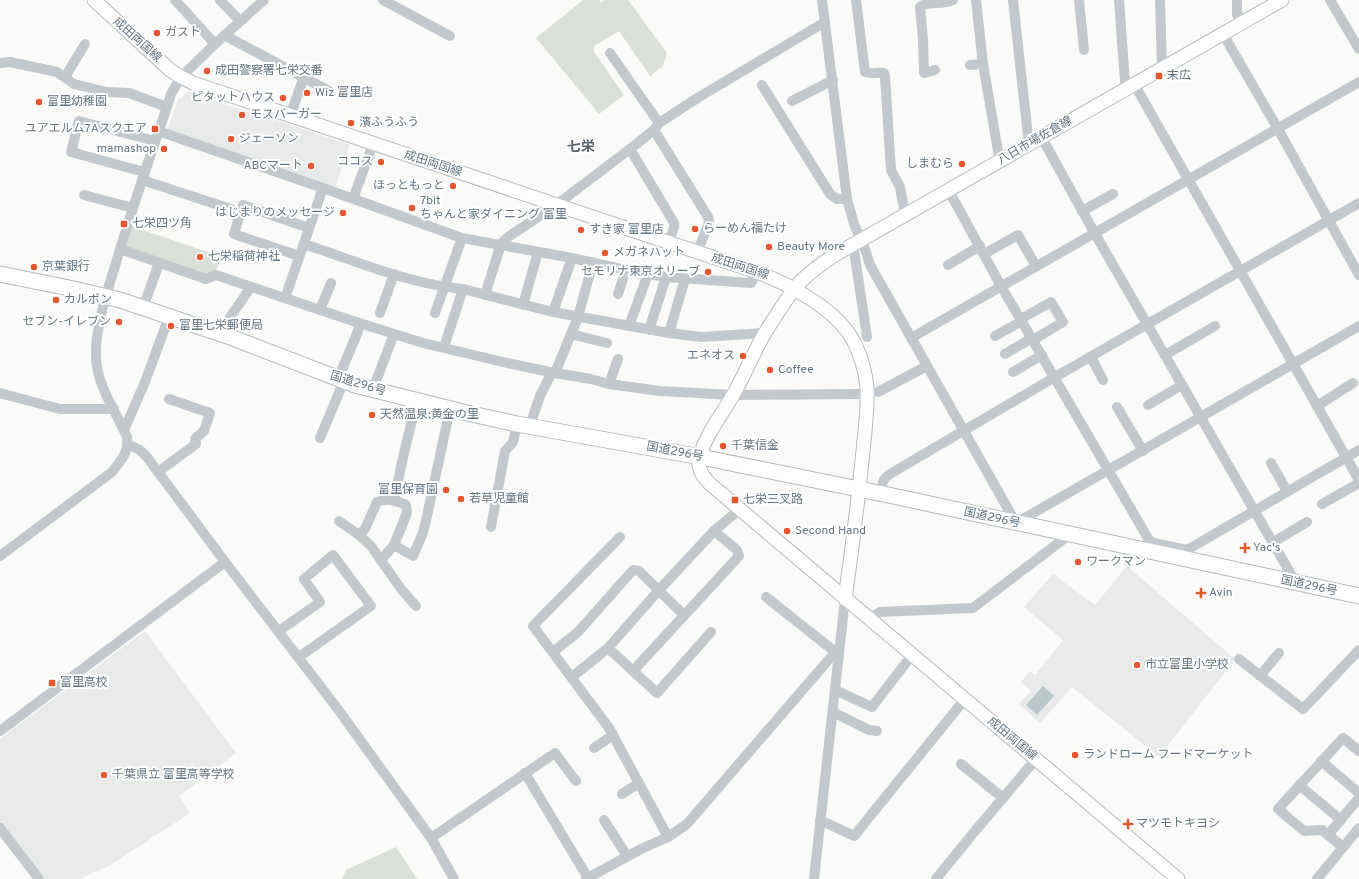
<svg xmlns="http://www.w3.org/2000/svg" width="1359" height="879" font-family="Overpass,'Noto Sans JP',sans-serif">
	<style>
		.built { fill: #e8e9e9 }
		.green { fill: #dadfd7 }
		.water { fill: #bbc7cb }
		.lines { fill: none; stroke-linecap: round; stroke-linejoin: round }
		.major-casing { stroke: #b5babe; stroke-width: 15 }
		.highway-casing { stroke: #b4b9bd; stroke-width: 17 }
		.minor { stroke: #c3c8cc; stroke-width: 10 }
		.major { stroke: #fff; stroke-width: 13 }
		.highway { stroke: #fff; stroke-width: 15 }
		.poi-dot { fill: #e4572e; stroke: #fff; stroke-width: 1.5 }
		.labels { text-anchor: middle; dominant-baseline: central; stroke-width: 4; stroke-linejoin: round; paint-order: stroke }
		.poi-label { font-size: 12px; fill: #657683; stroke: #fff; text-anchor: start }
		.street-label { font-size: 12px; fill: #657683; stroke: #fff }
		.quarter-label { font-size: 14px; font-weight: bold; fill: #57646e; stroke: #fff }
	</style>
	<rect width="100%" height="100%" fill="#fafaf8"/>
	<g class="built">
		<path d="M 189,92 L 193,92 L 234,108 L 259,114 L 350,145 L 334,190 L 167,130 L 178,100 Z"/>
		<path d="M 1127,566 L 1235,659 L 1159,757 L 1072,687 L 1040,723 L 1019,704 L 1031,691 L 1021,682 L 1030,671 L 1035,675 L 1063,640 L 1024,607 L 1053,574 L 1095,605 Z"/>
		<path d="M 145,631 L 236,753 L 179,796 L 190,813 L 109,866 L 79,879 L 44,879 L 0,822 L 0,739 Z"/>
	</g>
	<g class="green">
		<path d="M 583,0 L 599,0 L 601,3 L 605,0 L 628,0 L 667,53 L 663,66 L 650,76 L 619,31 L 594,46 L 594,52 L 624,95 L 599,114 L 536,38 Z"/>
		<path d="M 131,226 L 222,257 L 216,270 L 207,276 L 125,246 Z"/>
		<path d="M 396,847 L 417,879 L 342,879 L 346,870 Z"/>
	</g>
	<path class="water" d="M 1043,686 L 1054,696 L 1037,715 L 1026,705 Z"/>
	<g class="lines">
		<defs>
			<g id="major">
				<path d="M 94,0 L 170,70 L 181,77 L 193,83 L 757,272 C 789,284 840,311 855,344 C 861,357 866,374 867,388 C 868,409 865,431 863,451 C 858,501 852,550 845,599"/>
				<path d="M 1178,879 L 710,484 C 704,477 699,472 699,463 C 701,440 722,415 733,395 C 745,375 753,353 765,333 C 774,318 784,303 794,289 C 804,276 820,265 833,256 L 1282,0"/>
			</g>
			<path id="highway" d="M 0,274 L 74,289 L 120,300 L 233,338 L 355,385 L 467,413 L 517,424 L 701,457 L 893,496 L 1359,596"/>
		</defs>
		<use href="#major" class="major-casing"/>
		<use href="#highway" class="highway-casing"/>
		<g class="minor">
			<path d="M 175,0 L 215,44"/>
			<path d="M 220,0 L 240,21"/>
			<path d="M 383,0 L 450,36"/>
			<path d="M 822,0 L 847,199 L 854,224 L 864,246 L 870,265 L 1016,523 L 1359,326"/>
			<path d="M 856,0 L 865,72 C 871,75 877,72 884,73 L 885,76 L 891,170 L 900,187 L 905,215"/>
			<path d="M 976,0 L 983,64 L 998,151 L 1001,161"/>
			<path d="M 1013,0 L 1029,145"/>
			<path d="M 1079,0 L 1084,50"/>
			<path d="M 1119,0 L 1125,82 L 1137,89 L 1359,480"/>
			<path d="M 1160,0 L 1162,69"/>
			<path d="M 1237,0 L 1237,15 L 1243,19 L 1244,22"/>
			<path d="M 1330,0 L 1359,49"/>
			<path d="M 1223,34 L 1278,129 L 1359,275"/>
			<path d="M 224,35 L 329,91"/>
			<path d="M 610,53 L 659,123"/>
			<path d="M 0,63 L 10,62 L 57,72 L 74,84 L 107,92 L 129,93 L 167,107"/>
			<path d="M 970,65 L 983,64"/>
			<path d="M 935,70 L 924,73 L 923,39 L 920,7 C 928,0 943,6 953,0"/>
			<path d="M 65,77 L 85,44"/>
			<path d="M 762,85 L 830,194 L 837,199 L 847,199"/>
			<path d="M 792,101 L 833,80"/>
			<path d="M 290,116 L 304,77"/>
			<path d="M 654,130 L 708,217 L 709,220 L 708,225 L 697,253"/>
			<path d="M 158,131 L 323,188 L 462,238 L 572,258 L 626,270 L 666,277 L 751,283 L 757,272"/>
			<path d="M 1042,138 L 1094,232 L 1292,576 L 1294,583"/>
			<path d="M 630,149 L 674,223 L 674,227 L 669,243"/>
			<path d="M 144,172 L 71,152 L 79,121 L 155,141"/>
			<path d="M 142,180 L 240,212"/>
			<path d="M 949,191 L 1001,286 L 1149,540 L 1154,543 L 1187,550 L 1359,450"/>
			<path d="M 84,195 L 133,208"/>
			<path d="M 353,199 L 373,144"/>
			<path d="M 1082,211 L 1113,194"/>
			<path d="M 304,244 C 356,261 408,284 463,289 L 553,312 L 669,333 L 701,337 L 765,333"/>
			<path d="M 120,249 L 206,279 L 216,275 L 353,321 L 423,343 L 507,363 L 555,373 L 591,379 L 609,384 L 660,391 L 733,395 L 859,394"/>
			<path d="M 854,250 L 867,337"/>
			<path d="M 984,254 L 1018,235 L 1036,266"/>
			<path d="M 299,256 L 234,234 L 243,205 L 309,228"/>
			<path d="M 948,265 L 980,246"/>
			<path d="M 618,294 L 626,270"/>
			<path d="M 485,295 L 501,244 L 508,237 L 556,205 L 630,149 L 654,130 L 659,123 L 699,97 L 825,22"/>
			<path d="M 285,298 L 323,188"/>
			<path d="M 523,305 L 538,252"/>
			<path d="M 143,308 L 159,263"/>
			<path d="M 320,310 L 331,283"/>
			<path d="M 553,312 L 572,258"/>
			<path d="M 380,313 L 394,274"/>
			<path d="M 435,313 L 462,238"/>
			<path d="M 1021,319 L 1051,302 L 1063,322 L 1033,340"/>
			<path d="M 629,326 L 648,274"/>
			<path d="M 649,330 L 666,277"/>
			<path d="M 219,333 L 251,287"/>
			<path d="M 669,333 L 685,279"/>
			<path d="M 571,334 L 607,343"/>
			<path d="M 995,336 L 1022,321"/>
			<path d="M 911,338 L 1359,82"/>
			<path d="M 444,347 L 463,289"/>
			<path d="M 1005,354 L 1032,338"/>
			<path d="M 1165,355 L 1215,326"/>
			<path d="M 1091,357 L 1103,380"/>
			<path d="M 1013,372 L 1042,355"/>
			<path d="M 555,373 L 578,317 L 593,262"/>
			<path d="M 338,379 L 361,324"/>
			<path d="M 609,384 L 618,359"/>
			<path d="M 373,389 L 394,334"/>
			<path d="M 878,392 L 927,366"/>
			<path d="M 0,393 L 60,409 L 114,409"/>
			<path d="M 1148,405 L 1182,385"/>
			<path d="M 1317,406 L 1353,383"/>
			<path d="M 1117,407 L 1143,451"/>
			<path d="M 530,425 L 540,396 L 552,372"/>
			<path d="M 124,430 L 145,382 L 169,317"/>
			<path d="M 320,438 L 344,381"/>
			<path d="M 127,444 L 140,450 L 147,457 L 225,562 L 337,708 L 431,838 L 454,879"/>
			<path d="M 1271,463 L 1287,491"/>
			<path d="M 158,472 L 196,444 L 195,439 L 204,431 L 210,413 L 169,399"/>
			<path d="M 881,494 C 882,485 882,479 890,474 L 1055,377 L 1359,203"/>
			<path d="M 394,500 L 404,453 L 417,400"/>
			<path d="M 1322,504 L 1359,483"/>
			<path d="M 339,521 L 359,535 L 371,546 L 401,589 L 416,606"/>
			<path d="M 491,527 L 505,451 L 513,442 L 517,424"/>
			<path d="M 359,535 L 365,529 L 377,502 C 387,497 396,501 406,505 L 407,513 L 394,545 L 381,560"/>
			<path d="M 620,537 L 533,626 L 609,728 L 668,837"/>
			<path d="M 1272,543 L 1307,522"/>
			<path d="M 394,545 L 413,556 L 422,535 L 425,525 L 450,409"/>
			<path d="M 0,556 L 112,472 C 121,461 129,452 127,437 C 117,414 101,391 97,367 C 92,337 106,295 115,266 C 131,212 149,159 167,107 L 171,94 L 181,77 L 215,44 L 264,0"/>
			<path d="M 766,597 L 839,655"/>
			<path d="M 868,619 L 880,612 L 973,608 L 1069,535"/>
			<path d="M 279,631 L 320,602 L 304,579 L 333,555 L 371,606 L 299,657"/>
			<path d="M 608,648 L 657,693 L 711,632"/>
			<path d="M 553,652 L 578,632 L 633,570 L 639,571 L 684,615"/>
			<path d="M 1239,659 L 1303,709 L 1359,650"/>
			<path d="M 633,671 L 739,556 L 737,550 L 714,531"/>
			<path d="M 1260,676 L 1279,653"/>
			<path d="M 572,677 L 608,648 L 659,590 L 714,531 L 740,509"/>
			<path d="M 835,690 L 872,707 L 912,655"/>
			<path d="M 833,712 L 869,730 L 877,731"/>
			<path d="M 0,731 L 225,562"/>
			<path d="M 594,748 L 613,735"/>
			<path d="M 1321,761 L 1359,793"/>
			<path d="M 961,764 L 1003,798"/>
			<path d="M 525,773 L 588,878"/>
			<path d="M 1299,785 L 1341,820"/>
			<path d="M 622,794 L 639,783"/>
			<path d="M 604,820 L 627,856"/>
			<path d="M 820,820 L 854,836 L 965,699"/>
			<path d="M 0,828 L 39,879"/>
			<path d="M 1328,835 L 1359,798"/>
			<path d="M 431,838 L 555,753 L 576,781"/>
			<path d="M 1343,847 L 1322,830 L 1304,831 L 1278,809 L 1343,738 L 1359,751"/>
			<path d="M 586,879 L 641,849 L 668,837 L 687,824 L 831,657 L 839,655"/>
			<path d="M 814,879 L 845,599"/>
			<path d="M 936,879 L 975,831 L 1036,759"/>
			<path d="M 1317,879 L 1359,828"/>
		</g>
		<use href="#major" class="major"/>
		<use href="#highway" class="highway"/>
	</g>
	<g class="poi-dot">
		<circle cx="157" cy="33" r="4"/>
		<circle cx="207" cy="71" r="4"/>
		<rect x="1155" y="72" width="8" height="8" rx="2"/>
		<circle cx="307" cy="93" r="4"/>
		<circle cx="283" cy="98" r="4"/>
		<circle cx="39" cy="102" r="4"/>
		<circle cx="242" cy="115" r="4"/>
		<circle cx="351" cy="123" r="4"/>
		<rect x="151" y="125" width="8" height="8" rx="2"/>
		<circle cx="231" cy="139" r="4"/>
		<circle cx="164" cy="149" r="4"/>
		<circle cx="381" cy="162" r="4"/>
		<circle cx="962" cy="164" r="4"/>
		<circle cx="311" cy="166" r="4"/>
		<circle cx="453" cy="186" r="4"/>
		<circle cx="412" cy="208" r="4"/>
		<circle cx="343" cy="213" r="4"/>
		<rect x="120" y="220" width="8" height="8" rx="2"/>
		<circle cx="695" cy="229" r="4"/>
		<circle cx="581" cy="230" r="4"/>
		<circle cx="769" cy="247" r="4"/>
		<circle cx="605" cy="253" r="4"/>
		<circle cx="200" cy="257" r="4"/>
		<circle cx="34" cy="267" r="4"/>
		<circle cx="708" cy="272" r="4"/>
		<circle cx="56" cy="300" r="4"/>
		<circle cx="119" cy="322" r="4"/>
		<circle cx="171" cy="326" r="4"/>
		<circle cx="743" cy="356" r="4"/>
		<circle cx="770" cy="370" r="4"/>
		<circle cx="372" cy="415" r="4"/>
		<circle cx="723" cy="446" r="4"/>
		<circle cx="446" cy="490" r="4"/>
		<circle cx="461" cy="499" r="4"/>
		<rect x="731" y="496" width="8" height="8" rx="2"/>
		<circle cx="787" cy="531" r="4"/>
		<path d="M1243 542h4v4h4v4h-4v4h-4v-4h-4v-4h4z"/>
		<circle cx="1078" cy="562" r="4"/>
		<path d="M1199 587h4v4h4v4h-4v4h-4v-4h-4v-4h4z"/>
		<circle cx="1137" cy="665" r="4"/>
		<rect x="48" y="679" width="8" height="8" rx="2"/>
		<circle cx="1075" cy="755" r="4"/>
		<circle cx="104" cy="775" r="4"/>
		<path d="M1126 818h4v4h4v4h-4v4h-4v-4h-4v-4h4z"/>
	</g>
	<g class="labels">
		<g class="poi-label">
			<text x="165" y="33">ガスト</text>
			<text x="215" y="71">成田警察署七栄交番</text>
			<text x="1167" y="76">末広</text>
			<text x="315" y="93">Wiz 富里店</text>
			<text x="275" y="98" text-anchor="end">ピタットハウス</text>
			<text x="47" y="102">富里幼稚園</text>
			<text x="250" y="115">モスバーガー</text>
			<text x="359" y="123">濱ふうふう</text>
			<text x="147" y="129" text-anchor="end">ユアエルム7Aスクエア</text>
			<text x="239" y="139">ジェーソン</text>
			<text x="156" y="149" text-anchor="end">mamashop</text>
			<text x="373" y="162" text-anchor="end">ココス</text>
			<text x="954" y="164" text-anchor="end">しまむら</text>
			<text x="303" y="166" text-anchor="end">ABCマート</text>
			<text x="445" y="186" text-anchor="end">ほっともっと</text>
			<text x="420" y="201">7bit<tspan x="420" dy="14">ちゃんと家ダイニング 富里</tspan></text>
			<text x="335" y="213" text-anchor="end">はじまりのメッセージ</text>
			<text x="132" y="224">七栄四ツ角</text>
			<text x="703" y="229">らーめん福たけ</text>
			<text x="589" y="230">すき家 富里店</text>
			<text x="777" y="247">Beauty More</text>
			<text x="613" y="253">メガネハット</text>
			<text x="208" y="257">七栄稲荷神社</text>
			<text x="42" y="267">京葉銀行</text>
			<text x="700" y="272" text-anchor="end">セモリナ東京オリーブ</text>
			<text x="64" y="300">カルボン</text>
			<text x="111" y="322" text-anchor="end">セブン-イレブン</text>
			<text x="179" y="326">富里七栄郵便局</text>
			<text x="735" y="356" text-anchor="end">エネオス</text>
			<text x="778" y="370">Coffee</text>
			<text x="380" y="415">天然温泉;黄金の里</text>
			<text x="731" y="446">千葉信金</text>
			<text x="438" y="490" text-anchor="end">富里保育園</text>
			<text x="469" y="499">若草児童館</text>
			<text x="743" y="500">七栄三叉路</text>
			<text x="795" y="531">Second Hand</text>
			<text x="1253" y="548">Yac's</text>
			<text x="1086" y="562">ワークマン</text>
			<text x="1209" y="593">Avin</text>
			<text x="1145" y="665">市立富里小学校</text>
			<text x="60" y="683">富里高校</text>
			<text x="1083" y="755">ランドローム フードマーケット</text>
			<text x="112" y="775">千葉県立 富里高等学校</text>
			<text x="1136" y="824">マツモトキヨシ</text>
		</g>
		<g class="street-label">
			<text transform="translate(137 40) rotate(42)">成田両国線</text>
			<text transform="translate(1035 141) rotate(-30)">八日市場佐倉線</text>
			<text transform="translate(433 164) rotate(18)">成田両国線</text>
			<text transform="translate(740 267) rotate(18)">成田両国線</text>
			<text transform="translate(358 384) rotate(17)">国道296号</text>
			<text transform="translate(675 452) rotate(11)">国道296号</text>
			<text transform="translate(992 518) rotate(12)">国道296号</text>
			<text transform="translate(1309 586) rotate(12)">国道296号</text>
			<text transform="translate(1012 739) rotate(40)">成田両国線</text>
		</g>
		<g class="quarter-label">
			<text x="581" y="147">七栄</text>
		</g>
	</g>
</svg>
